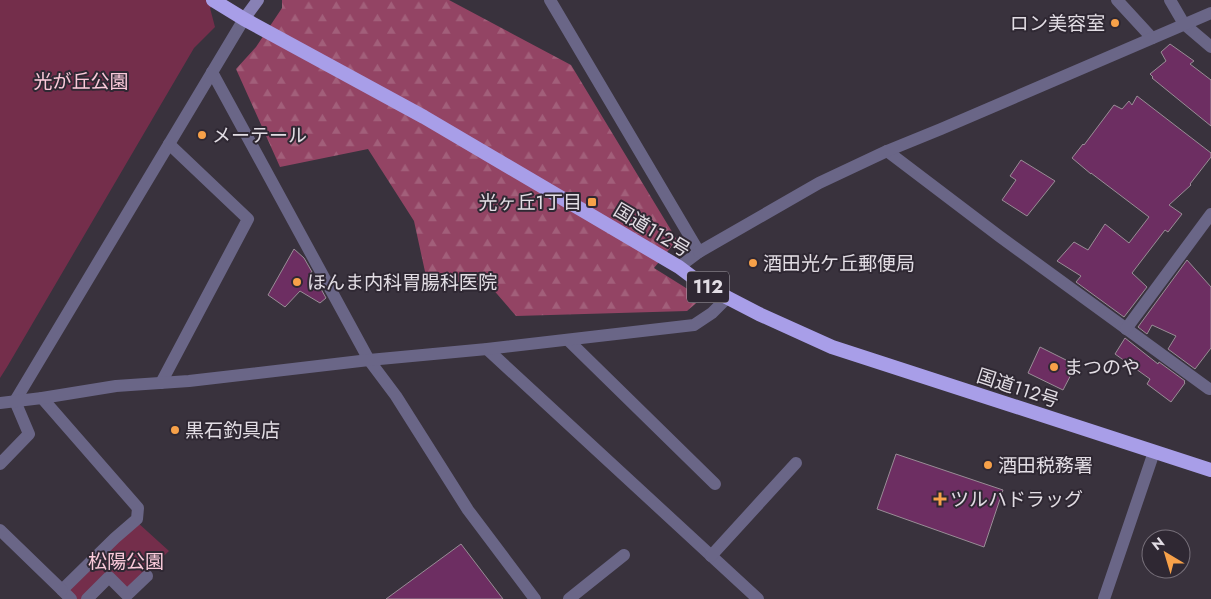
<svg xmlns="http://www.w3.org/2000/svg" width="1211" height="599" font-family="Jost,'Noto Sans JP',sans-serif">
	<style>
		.forest { fill: url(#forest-firs) }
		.park { fill: #742e4b }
		.building { fill: #6d2e62; stroke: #998d96 }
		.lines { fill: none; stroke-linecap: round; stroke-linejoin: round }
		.minor { stroke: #6a6687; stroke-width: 12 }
		.tertiary { stroke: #6a6687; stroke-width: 12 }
		.secondary { stroke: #8881b5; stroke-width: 12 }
		.trunk { stroke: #a89ee8; stroke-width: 14 }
		.poi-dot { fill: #f7a149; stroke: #2f2833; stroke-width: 2 }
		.labels { text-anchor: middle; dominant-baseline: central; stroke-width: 4; stroke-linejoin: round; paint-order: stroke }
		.shield { fill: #2f2833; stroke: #aca7af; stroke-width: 1 }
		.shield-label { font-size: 18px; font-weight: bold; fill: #e2dde4 }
		.poi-label { font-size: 19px; fill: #e2dde4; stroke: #2f2833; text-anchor: start }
		.park-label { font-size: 19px; fill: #facada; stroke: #2f2833 }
		.street-label { font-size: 19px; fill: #e2dde4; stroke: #2f2833 }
	</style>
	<defs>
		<pattern id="forest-firs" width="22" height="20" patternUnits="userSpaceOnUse" patternTransform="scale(1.25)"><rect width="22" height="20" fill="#934464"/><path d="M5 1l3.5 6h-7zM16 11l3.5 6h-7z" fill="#a25f7a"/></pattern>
	</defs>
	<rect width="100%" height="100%" fill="#39323d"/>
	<path class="forest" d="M 282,0 L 449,0 L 571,65 L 677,240 L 654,268 L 702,298 L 687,311 L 516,316 L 491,287 L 429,290 L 414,221 L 368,149 L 280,167 L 236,69 L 256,47 L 282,8 Z"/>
	<g class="park">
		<path d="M 0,0 L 218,0 L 210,8 L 215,27 L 194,48 L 7,367 L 0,378 Z"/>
		<path d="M 137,522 L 169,551 L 127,591 L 108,575 L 84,599 L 75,599 L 65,589 Z"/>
	</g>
	<g class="building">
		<path d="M 1170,44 L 1194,61 L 1190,64 L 1211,80 L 1211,126 L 1152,78 L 1153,77 L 1150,74 L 1166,61 L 1161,52 Z"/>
		<path d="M 1137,96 L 1211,153 L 1211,157 L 1190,184 L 1191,185 L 1169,205 L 1182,214 L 1168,232 L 1165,230 L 1132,273 L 1147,287 L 1124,317 L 1076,282 L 1081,276 L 1057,261 L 1074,242 L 1088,250 L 1105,224 L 1129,243 L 1149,217 L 1091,173 L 1091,174 L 1072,158 L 1083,144 L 1084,145 L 1114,105 L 1122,109 L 1129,101 L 1132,105 Z"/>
		<path d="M 1021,160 L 1055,181 L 1027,216 L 1002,200 L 1016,180 L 1010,176 Z"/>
		<path d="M 294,249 L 304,258 L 312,272 L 310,273 L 316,280 L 326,298 L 320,303 L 300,291 L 285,307 L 268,295 Z"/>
		<path d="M 1187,260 L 1211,287 L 1211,348 L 1195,369 L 1168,349 L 1176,336 L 1152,325 L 1147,334 L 1138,327 Z"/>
		<path d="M 1125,338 L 1158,364 L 1159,362 L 1185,381 L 1184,382 L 1185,383 L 1171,402 L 1147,384 L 1150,379 L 1115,354 Z"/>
		<path d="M 1040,347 L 1076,365 L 1063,390 L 1028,373 Z"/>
		<path d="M 896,454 L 1003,490 L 984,547 L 877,509 Z"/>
		<path d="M 461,544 L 503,599 L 386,599 Z"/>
	</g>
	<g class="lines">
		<g class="minor">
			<path d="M 550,0 L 699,252 L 679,267"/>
			<path d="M 1117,0 L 1152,38"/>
			<path d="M 1170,0 L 1184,24 L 1211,47"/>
			<path d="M 212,72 L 369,360 L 396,396 L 468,510 L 535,599"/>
			<path d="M 887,151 L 999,236 L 1209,389"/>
			<path d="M 699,252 L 819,183 L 887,151 L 941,129 L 1211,13"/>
			<path d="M 1126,329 L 1211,214"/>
			<path d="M 568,340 L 715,484"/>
			<path d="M 487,349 L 758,599"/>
			<path d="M 161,383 L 248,219 L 169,144"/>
			<path d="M 42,398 L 138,508 L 137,519 L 115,538 L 62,590 L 71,599"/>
			<path d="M 0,464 L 29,434 L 15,401"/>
			<path d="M 0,530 L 62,590"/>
			<path d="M 711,556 L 796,463"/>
			<path d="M 87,599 L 109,577 L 127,595 L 147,576"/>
			<path d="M 569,599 L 624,555"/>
			<path d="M 1104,599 L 1154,452"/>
		</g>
		<g class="tertiary">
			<path d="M 15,401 L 244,19"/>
			<path d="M 0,403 L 42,398 L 116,386 L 189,381 L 369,360 L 487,349 L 694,325 L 712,313 L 728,297"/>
		</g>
		<path class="secondary" d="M 244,19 L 258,0"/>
		<path class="trunk" d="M 213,0 L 244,19 L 424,117 L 679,267 L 703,285 L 759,314 L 832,347 L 1211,470"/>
	</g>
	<g class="poi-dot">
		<circle cx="1115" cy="23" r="5"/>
		<circle cx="202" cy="135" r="5"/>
		<rect x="587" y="197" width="10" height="10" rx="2.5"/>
		<circle cx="753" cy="263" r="5"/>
		<circle cx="297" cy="282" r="5"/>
		<circle cx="1054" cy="367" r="5"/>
		<circle cx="175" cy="430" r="5"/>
		<circle cx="988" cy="465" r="5"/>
		<path d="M937.5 491.5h5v5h5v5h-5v5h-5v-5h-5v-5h5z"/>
	</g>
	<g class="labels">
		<rect class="shield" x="687" y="271.5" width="42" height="31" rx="4"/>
		<g class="shield-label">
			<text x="708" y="287">112</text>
		</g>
		<g class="poi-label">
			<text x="1105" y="23" text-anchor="end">ロン美容室</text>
			<text x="212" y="135">メーテール</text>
			<text x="582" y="202" text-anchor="end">光ヶ丘1丁目</text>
			<text x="763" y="263">酒田光ケ丘郵便局</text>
			<text x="307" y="282">ほんま内科胃腸科医院</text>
			<text x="1064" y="367">まつのや</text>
			<text x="185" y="430">黒石釣具店</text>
			<text x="998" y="465">酒田税務署</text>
			<text x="950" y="499">ツルハドラッグ</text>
		</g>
		<g class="park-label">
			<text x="81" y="81">光が丘公園</text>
			<text x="126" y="561">松陽公園</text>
		</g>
		<g class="street-label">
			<text transform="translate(652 230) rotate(31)">国道112号</text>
			<text transform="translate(1018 388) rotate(18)">国道112号</text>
		</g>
	</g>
	<g transform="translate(1166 554) rotate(322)"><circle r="24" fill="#2f2833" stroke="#77707a"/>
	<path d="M0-4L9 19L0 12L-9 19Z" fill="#f7a149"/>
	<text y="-8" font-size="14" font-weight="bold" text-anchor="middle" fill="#e2dde4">N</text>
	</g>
</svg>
